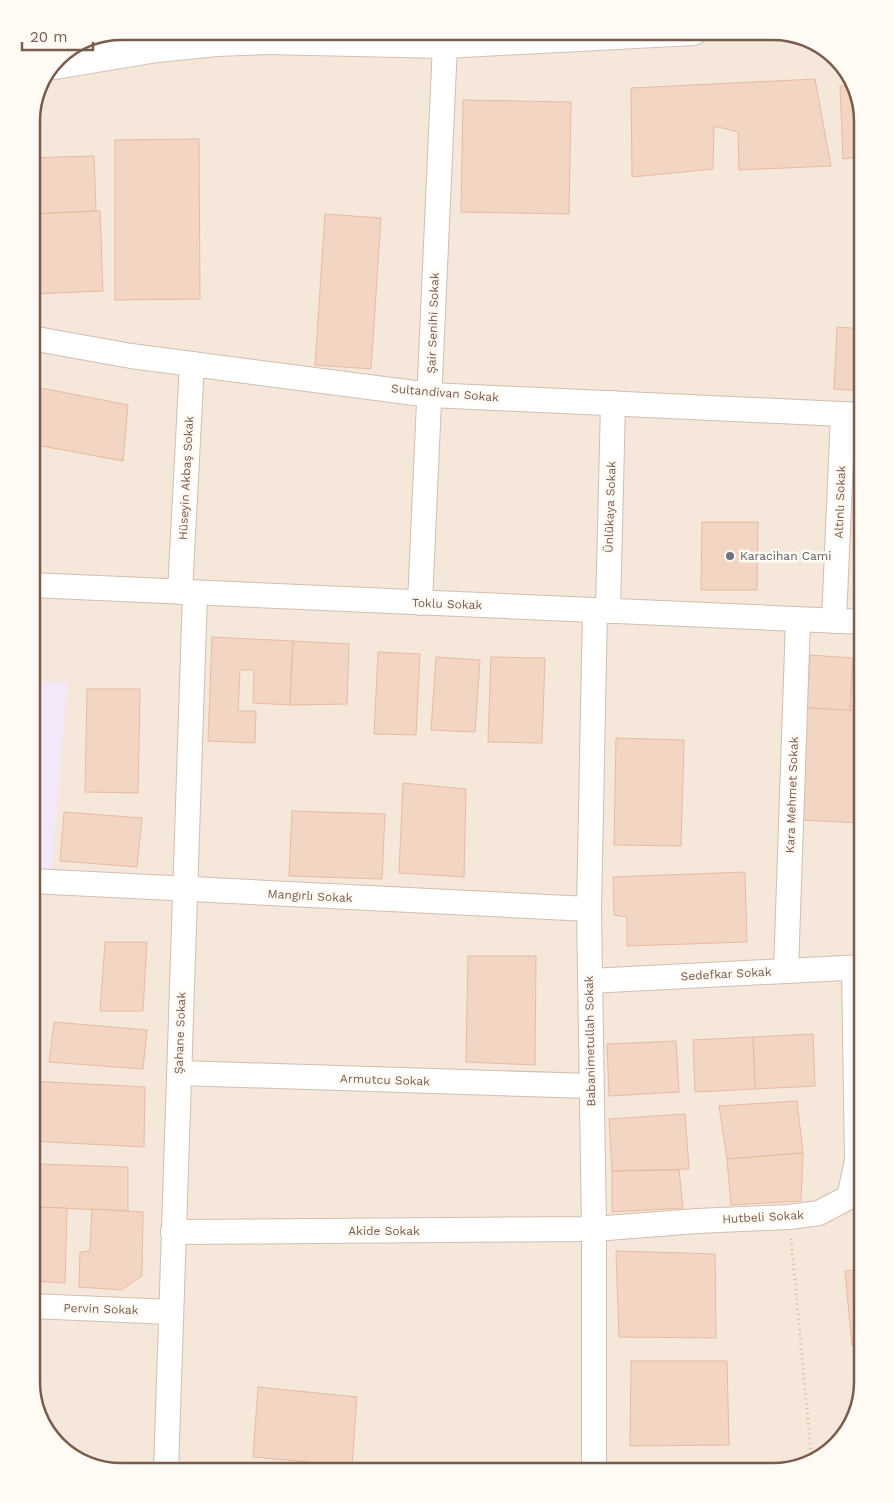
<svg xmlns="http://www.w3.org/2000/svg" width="894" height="1503" font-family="'Work Sans',sans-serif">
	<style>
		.residential { fill: #f5e8da }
		.education { fill: #f3e8fa }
		.building { fill: #f3d5c3; stroke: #e6bba3 }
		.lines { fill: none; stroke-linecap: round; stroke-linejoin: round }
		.street-casing { stroke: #d1beb0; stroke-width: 26 }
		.secondary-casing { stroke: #d6c0b0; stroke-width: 30 }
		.path { stroke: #d9b8a5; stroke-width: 3; stroke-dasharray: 1 4; stroke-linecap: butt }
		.street { stroke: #fff; stroke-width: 24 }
		.secondary { stroke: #fff; stroke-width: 28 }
		.worship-dot { fill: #6b7280; stroke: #fffaf3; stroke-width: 2 }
		.labels { text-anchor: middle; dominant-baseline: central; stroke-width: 5; stroke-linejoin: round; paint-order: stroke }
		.street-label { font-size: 12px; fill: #7a5c4d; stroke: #fffaf3 }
		.worship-label { font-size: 12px; fill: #5b616d; stroke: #fffaf3; text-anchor: start }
		.rim { fill: none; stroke: #7a5c4d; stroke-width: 2.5 }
	</style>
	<rect width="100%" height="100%" fill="#fdf6ec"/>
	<path class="residential" d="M 121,31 L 779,31 L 823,47 L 854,82 L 863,121 L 863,1382 L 848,1431 L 812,1463 L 773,1472 L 116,1472 L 71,1456 L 40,1421 L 31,1382 L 31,116 L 58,57 L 87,38 Z"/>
	<path class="education" d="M 31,682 L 68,682 L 51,878 L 31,876 Z"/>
	<g class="building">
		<path d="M 815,79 L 831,166 L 739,170 L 738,132 L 714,126 L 713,169 L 632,177 L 631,88 Z"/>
		<path d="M 854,85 L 863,121 L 863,156 L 843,159 L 840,86 Z"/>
		<path d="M 463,100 L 571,102 L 569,214 L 461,212 Z"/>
		<path d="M 199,139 L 200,299 L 115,300 L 115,140 Z"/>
		<path d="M 94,156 L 96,211 L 31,214 L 31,158 Z"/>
		<path d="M 100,211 L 103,291 L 31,294 L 31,214 Z"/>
		<path d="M 325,214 L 381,218 L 371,369 L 315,365 Z"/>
		<path d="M 837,327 L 863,329 L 863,391 L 834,389 Z"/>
		<path d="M 31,386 L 128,405 L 123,461 L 31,444 Z"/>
		<path d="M 702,522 L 758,522 L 757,590 L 701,590 Z"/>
		<path d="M 212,637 L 293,641 L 290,705 L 253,703 L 254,670 L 240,670 L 238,711 L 256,711 L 255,743 L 208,741 Z"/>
		<path d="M 293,641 L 349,644 L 347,704 L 290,705 Z"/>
		<path d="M 378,652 L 420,654 L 416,735 L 374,734 Z"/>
		<path d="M 810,655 L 853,658 L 850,711 L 807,708 Z"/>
		<path d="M 436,657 L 480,660 L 475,732 L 431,730 Z"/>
		<path d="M 491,657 L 545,658 L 542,743 L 488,742 Z"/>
		<path d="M 853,658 L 863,658 L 863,711 L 850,711 Z"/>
		<path d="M 87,689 L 140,689 L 138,793 L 85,792 Z"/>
		<path d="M 807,708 L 863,711 L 863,823 L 800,820 Z"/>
		<path d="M 616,738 L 684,740 L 681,846 L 614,845 Z"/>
		<path d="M 403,783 L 466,789 L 464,877 L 399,873 Z"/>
		<path d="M 292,811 L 385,814 L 382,879 L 289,876 Z"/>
		<path d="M 64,812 L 142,818 L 137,867 L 60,861 Z"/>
		<path d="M 745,872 L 747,942 L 627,946 L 627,917 L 614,915 L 613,877 Z"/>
		<path d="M 105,942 L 147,942 L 143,1011 L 100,1011 Z"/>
		<path d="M 468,956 L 536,956 L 535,1065 L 466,1062 Z"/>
		<path d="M 54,1022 L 147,1030 L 143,1069 L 49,1062 Z"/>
		<path d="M 813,1034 L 815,1086 L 755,1089 L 753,1037 Z"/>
		<path d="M 753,1037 L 755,1089 L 695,1092 L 693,1040 Z"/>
		<path d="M 676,1041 L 679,1092 L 609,1096 L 607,1044 Z"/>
		<path d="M 31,1081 L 145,1087 L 144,1147 L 31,1141 Z"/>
		<path d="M 797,1101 L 803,1153 L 727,1159 L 719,1106 Z"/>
		<path d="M 685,1114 L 689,1169 L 612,1171 L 609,1119 Z"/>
		<path d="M 803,1153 L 801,1201 L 731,1205 L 727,1159 Z"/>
		<path d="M 38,1164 L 128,1167 L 128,1211 L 33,1207 Z"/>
		<path d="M 679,1170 L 683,1208 L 612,1212 L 612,1171 Z"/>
		<path d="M 31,1207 L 67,1208 L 65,1283 L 31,1281 Z"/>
		<path d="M 92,1209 L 143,1212 L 142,1276 L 121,1290 L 79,1287 L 80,1252 L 90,1251 Z"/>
		<path d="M 616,1251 L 715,1254 L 716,1338 L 619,1337 Z"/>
		<path d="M 863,1269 L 863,1345 L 852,1346 L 845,1271 Z"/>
		<path d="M 631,1361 L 727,1361 L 729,1445 L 630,1446 Z"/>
		<path d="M 258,1387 L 357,1397 L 352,1466 L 253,1457 Z"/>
	</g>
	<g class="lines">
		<defs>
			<g id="street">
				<path d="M 31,338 L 131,356 L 430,395 L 863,415"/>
				<path d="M 31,585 L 863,622"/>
				<path d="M 180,592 L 192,364"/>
				<path d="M 420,603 L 445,44"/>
				<path d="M 608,611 L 613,403"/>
				<path d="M 834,621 L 843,414"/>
				<path d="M 31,881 L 589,909"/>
				<path d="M 786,971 L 798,620"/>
				<path d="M 590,981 L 863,967"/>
				<path d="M 179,1073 L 591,1086"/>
				<path d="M 173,1232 L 594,1229 L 697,1221 L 789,1217 L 819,1213 L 849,1197 L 857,1161 L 854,968"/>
				<path d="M 31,1306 L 171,1312"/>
				<path d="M 166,1472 L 195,593"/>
				<path d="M 594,1472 L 594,1229 L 589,909 L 595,610"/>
			</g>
			<path id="secondary" d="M 55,65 L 157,48 L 217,42 L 266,40 L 445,44 L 693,31"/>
		</defs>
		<use href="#street" class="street-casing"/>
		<use href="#secondary" class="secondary-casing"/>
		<path class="path" d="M 791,1239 L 812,1463"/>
		<use href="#street" class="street"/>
		<use href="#secondary" class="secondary"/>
	</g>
	<circle class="worship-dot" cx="730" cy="556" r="5"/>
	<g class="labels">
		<g class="street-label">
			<text transform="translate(433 323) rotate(-88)">Şair Senihi Sokak</text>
			<text transform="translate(445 393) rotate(5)">Sultandivan Sokak</text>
			<text transform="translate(186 478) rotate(-87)">Hüseyin Akbaş Sokak</text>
			<text transform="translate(840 502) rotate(-88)">Altınlı Sokak</text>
			<text transform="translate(610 507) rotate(-88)">Ünlükaya Sokak</text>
			<text transform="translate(447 604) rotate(2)">Toklu Sokak</text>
			<text transform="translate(792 795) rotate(-88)">Kara Mehmet Sokak</text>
			<text transform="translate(310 896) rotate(3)">Mangırlı Sokak</text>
			<text transform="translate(726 974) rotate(-3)">Sedefkar Sokak</text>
			<text transform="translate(180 1033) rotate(-88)">Şahane Sokak</text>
			<text transform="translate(590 1041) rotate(-91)">Babanimetullah Sokak</text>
			<text transform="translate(385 1080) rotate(2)">Armutcu Sokak</text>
			<text transform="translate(763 1217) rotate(-3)">Hutbeli Sokak</text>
			<text x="384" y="1231">Akide Sokak</text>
			<text transform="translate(101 1309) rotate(2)">Pervin Sokak</text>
		</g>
		<g class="worship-label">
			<text x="740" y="556">Karacihan Cami</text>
		</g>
	</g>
	<path d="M0 0H894V1503H0ZM121 40H773A81 81 0 0 1 854 121V1382A81 81 0 0 1 773 1463H121A81 81 0 0 1 40 1382V121A81 81 0 0 1 121 40Z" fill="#fffaf3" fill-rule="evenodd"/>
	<path class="rim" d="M121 40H773A81 81 0 0 1 854 121V1382A81 81 0 0 1 773 1463H121A81 81 0 0 1 40 1382V121A81 81 0 0 1 121 40Z"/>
	<path d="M22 42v8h71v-8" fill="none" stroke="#7a5c4d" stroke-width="2.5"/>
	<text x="30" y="42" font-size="15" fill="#7a5c4d" stroke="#fffaf3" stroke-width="4" paint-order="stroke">20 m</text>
</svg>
